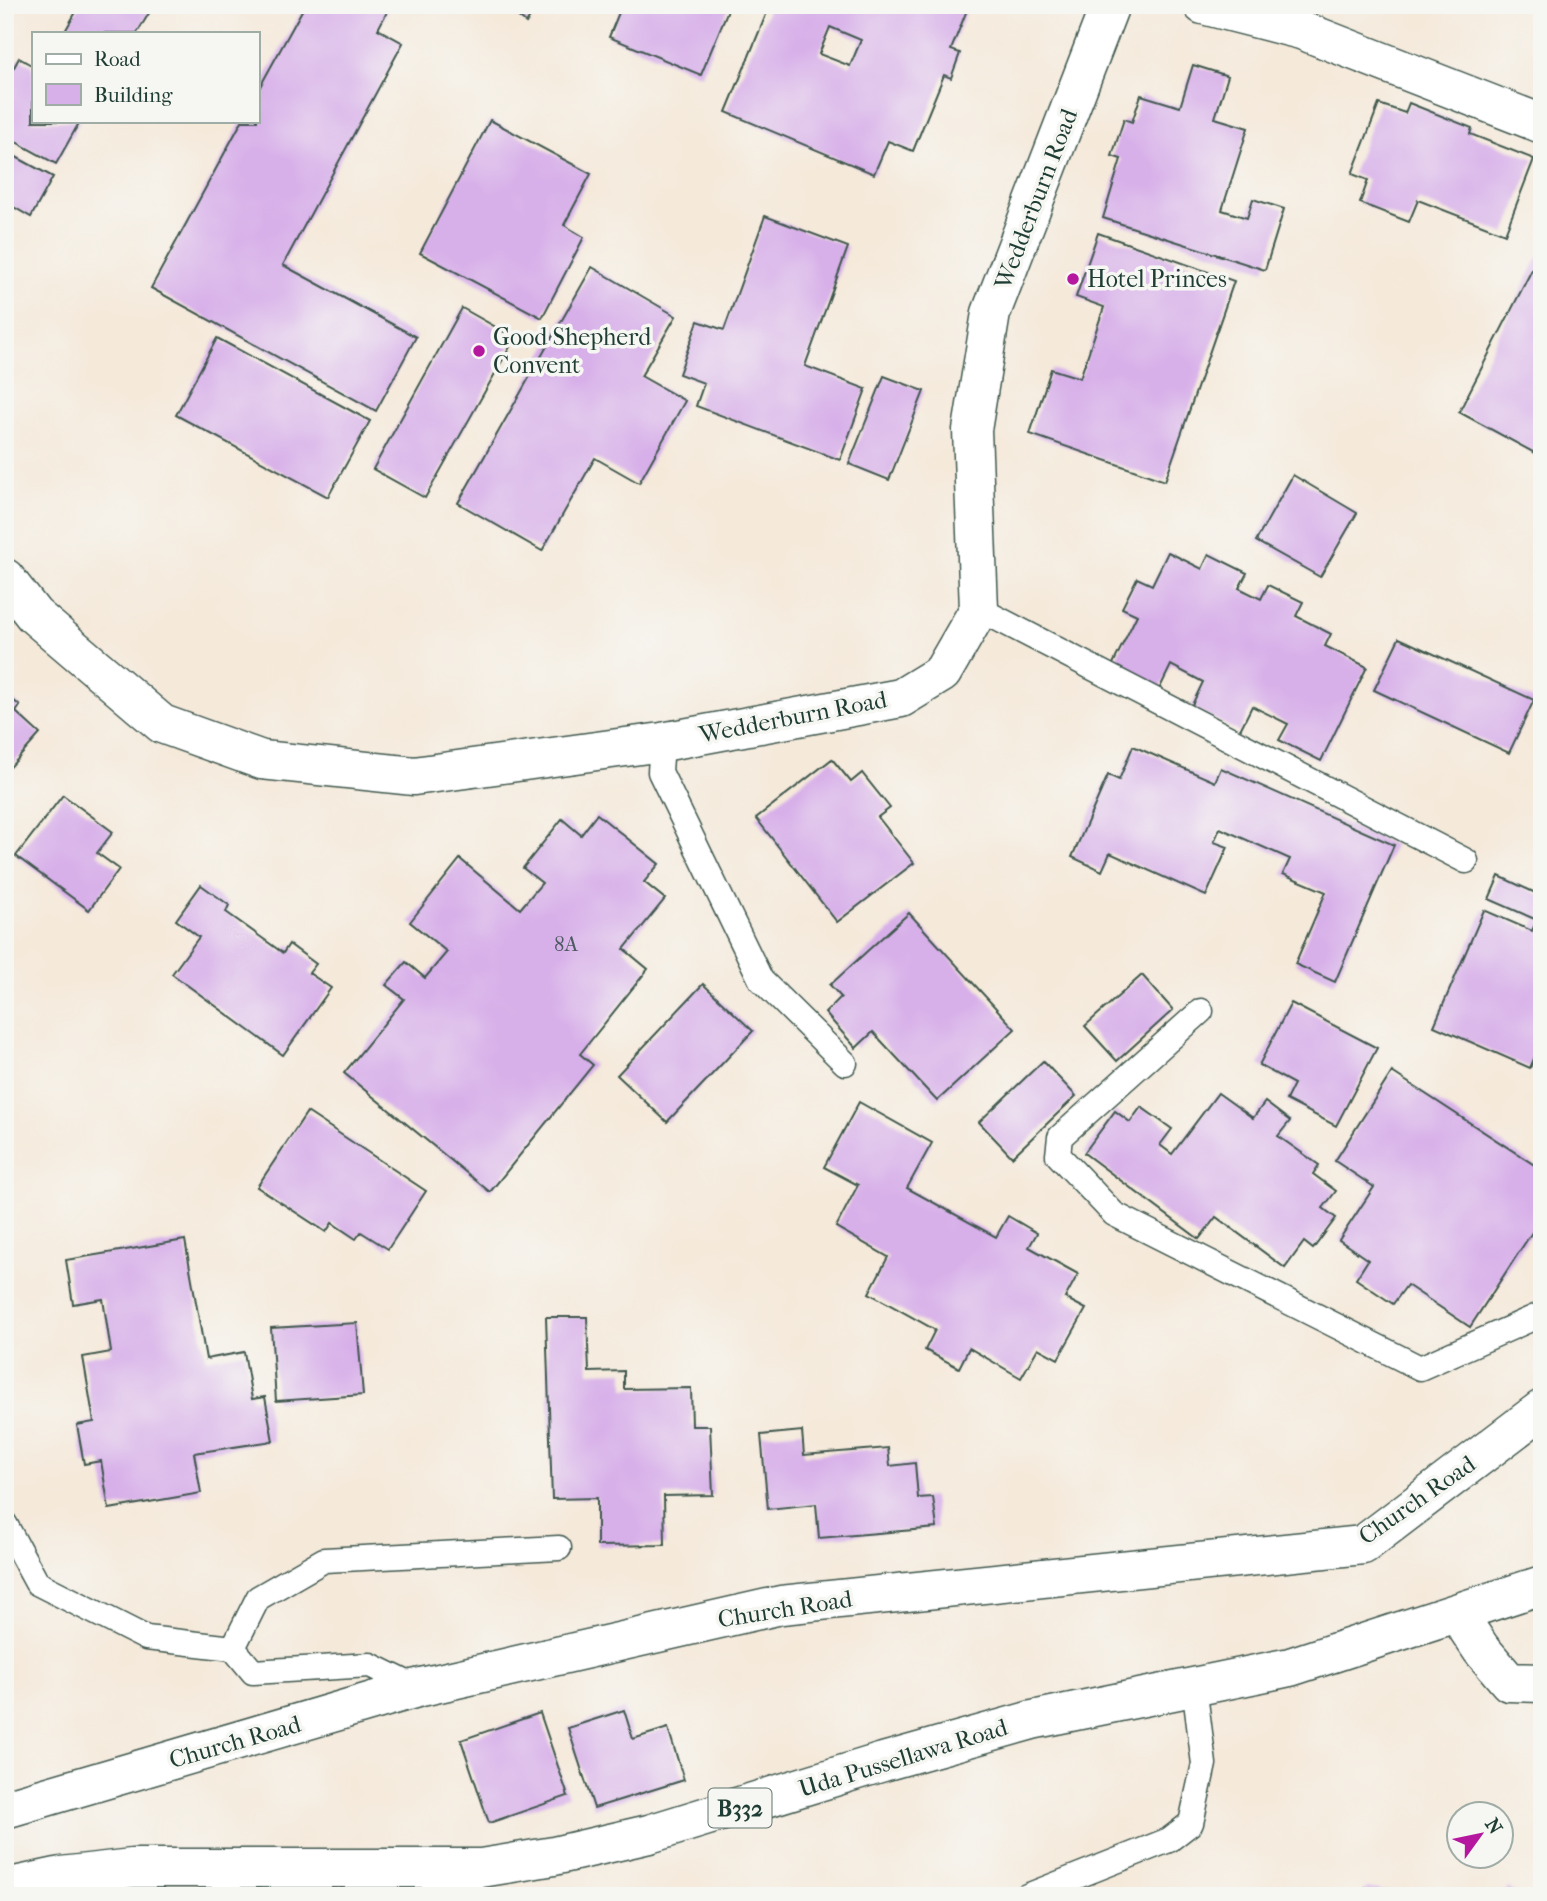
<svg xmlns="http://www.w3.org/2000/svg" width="1547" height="1901" font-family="'IM FELL French Canon',serif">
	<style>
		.building { fill: #d7afe9; fill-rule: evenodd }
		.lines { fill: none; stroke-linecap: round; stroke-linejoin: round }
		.service-casing { stroke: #3f574d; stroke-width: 27 }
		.minor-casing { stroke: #3f574d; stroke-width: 41 }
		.primary-casing { stroke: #3f574d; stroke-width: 41 }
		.service { stroke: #fff; stroke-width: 24 }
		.minor { stroke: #fff; stroke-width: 38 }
		.primary { stroke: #fff; stroke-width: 38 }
		.poi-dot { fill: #b5179e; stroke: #f6f6f2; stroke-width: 2.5 }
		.labels { text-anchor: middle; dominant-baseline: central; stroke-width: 7; stroke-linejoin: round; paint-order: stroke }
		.number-label { font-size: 21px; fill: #4d5a61 }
		.shield { fill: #f6f6f2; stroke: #60746d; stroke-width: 2 }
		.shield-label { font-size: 23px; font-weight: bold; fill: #1f3d34 }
		.street-label { font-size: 24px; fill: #1f3d34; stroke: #f6f6f2 }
		.poi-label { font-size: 24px; fill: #1f3d34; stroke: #f6f6f2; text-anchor: start }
	</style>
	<rect width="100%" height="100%" fill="#f6f6f2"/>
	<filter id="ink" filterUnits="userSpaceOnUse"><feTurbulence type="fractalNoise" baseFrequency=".0143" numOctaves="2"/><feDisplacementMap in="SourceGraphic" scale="14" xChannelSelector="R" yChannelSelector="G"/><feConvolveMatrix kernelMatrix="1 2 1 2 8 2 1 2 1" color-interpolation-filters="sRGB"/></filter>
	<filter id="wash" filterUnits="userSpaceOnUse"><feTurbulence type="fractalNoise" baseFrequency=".00686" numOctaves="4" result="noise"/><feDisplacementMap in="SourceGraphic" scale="28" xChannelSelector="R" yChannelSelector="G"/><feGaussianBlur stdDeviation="1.57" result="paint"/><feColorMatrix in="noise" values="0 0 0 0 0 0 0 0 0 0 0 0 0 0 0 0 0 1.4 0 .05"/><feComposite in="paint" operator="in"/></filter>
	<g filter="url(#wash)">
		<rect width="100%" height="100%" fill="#f5e9da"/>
		<g id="blocks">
			<g class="building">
				<path d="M 80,5 L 154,5 L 137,33 L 64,33 Z"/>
				<path d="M 305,5 L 380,5 L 388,10 L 378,29 L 403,43 L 283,265 L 416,337 L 376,411 L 151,288 L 242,121 L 257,121 L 257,92 Z"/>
				<path d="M 504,5 L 539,5 L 526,23 Z"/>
				<path d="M 622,5 L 730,5 L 701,75 L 609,37 Z"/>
				<path d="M 770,5 L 969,5 L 951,50 L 960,53 L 951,78 L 944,75 L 913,151 L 888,141 L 874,174 L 726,112 ZM 830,27 L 861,40 L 850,66 L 819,54 Z"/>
				<path d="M 19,58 L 33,66 L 33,121 L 80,121 L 56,164 L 5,136 L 5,84 Z"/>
				<path d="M 1193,65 L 1228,76 L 1215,118 L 1248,128 L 1222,210 L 1247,218 L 1253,199 L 1284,209 L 1265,270 L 1103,218 L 1121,159 L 1112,156 L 1124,119 L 1132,122 L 1141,95 L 1180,107 Z"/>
				<path d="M 1409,103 L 1472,128 L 1470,134 L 1534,159 L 1505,234 L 1418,200 L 1409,222 L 1360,203 L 1368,180 L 1352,174 L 1379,104 L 1405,113 Z"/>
				<path d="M 490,120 L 591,174 L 564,225 L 584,237 L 542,318 L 420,253 Z"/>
				<path d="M 5,151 L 53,177 L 31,217 L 5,202 Z"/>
				<path d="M 765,216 L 848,247 L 805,366 L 866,389 L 840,460 L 696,406 L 704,383 L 679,374 L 698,321 L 724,330 Z"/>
				<path d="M 1098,233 L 1234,281 L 1165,481 L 1030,434 L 1051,369 L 1080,378 L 1104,307 L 1076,297 Z"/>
				<path d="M 1542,250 L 1542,457 L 1459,412 Z"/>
				<path d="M 592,267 L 676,316 L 641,376 L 685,401 L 639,483 L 595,458 L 542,551 L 458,503 Z"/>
				<path d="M 462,308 L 515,338 L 425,498 L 373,469 Z"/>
				<path d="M 217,338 L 370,421 L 328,497 L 176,415 Z"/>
				<path d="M 884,376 L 924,391 L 889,480 L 849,464 Z"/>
				<path d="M 1293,475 L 1357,513 L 1320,577 L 1256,541 Z"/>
				<path d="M 1168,552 L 1202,569 L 1209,554 L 1247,573 L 1239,588 L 1261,599 L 1268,585 L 1303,602 L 1296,616 L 1331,634 L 1325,646 L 1367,667 L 1321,761 L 1279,740 L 1288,724 L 1252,706 L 1239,732 L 1191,707 L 1203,682 L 1171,665 L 1158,692 L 1111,668 L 1137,615 L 1122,608 L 1137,578 L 1152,585 Z"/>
				<path d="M 1399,638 L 1534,700 L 1509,753 L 1374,690 Z"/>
				<path d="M 5,693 L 20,706 L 16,712 L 40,734 L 5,773 Z"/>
				<path d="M 1133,746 L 1215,782 L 1221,768 L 1394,845 L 1335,982 L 1295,964 L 1326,892 L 1283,874 L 1290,859 L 1220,828 L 1214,842 L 1228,847 L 1206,896 L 1110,853 L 1102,871 L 1072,857 L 1108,775 L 1119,780 Z"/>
				<path d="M 832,759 L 851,782 L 862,773 L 890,808 L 878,817 L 914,863 L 837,922 L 756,818 Z"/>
				<path d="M 63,795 L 113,832 L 97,853 L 119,869 L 89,910 L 16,856 Z"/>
				<path d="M 597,814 L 659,864 L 644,882 L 665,899 L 624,949 L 648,969 L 580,1054 L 593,1065 L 490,1192 L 344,1073 L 404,999 L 386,985 L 406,962 L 425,978 L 447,952 L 410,922 L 460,859 L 520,909 L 542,883 L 523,868 L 562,819 L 581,835 Z"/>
				<path d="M 1499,876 L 1542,896 L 1542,1041 L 1530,1068 L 1434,1026 L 1484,910 L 1532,931 L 1537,920 L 1489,899 Z"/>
				<path d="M 201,885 L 229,905 L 226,912 L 283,953 L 289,944 L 316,964 L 309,973 L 331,988 L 283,1055 L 172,974 L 199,937 L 176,920 Z"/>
				<path d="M 909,913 L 1015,1029 L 937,1101 L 873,1032 L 856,1048 L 825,1013 L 841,997 L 830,985 Z"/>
				<path d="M 1142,975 L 1173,1010 L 1117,1061 L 1085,1026 Z"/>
				<path d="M 703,984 L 753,1031 L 667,1122 L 617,1075 Z"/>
				<path d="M 1291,1003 L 1377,1048 L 1336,1126 L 1286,1100 L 1294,1084 L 1259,1065 Z"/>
				<path d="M 1043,1061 L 1076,1096 L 1012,1157 L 979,1122 Z"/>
				<path d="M 1392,1072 L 1542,1170 L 1542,1217 L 1470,1327 L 1407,1285 L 1393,1304 L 1356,1279 L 1368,1260 L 1339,1240 L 1374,1187 L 1335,1161 Z"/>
				<path d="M 1218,1093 L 1253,1118 L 1265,1102 L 1290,1121 L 1278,1136 L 1319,1165 L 1313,1174 L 1336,1191 L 1323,1208 L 1336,1218 L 1313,1249 L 1304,1242 L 1285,1268 L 1216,1217 L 1199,1239 L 1084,1153 L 1115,1111 L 1130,1122 L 1141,1107 L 1172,1129 L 1160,1145 L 1172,1154 Z"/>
				<path d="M 859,1102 L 932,1143 L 907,1188 L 996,1237 L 1008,1216 L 1037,1233 L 1029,1247 L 1078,1274 L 1065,1298 L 1086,1309 L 1058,1359 L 1038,1348 L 1021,1378 L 969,1348 L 959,1368 L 925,1350 L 935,1330 L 869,1293 L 888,1257 L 836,1227 L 858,1185 L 824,1167 Z"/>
				<path d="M 307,1112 L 426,1191 L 388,1249 L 361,1232 L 356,1239 L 332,1223 L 326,1232 L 257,1187 Z"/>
				<path d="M 185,1240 L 206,1359 L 244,1352 L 252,1399 L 265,1397 L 273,1441 L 194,1453 L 201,1493 L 109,1509 L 101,1461 L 84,1464 L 77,1425 L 94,1422 L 83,1357 L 111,1352 L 103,1299 L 73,1304 L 66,1260 Z"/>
				<path d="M 546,1317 L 587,1317 L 589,1372 L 624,1371 L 624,1389 L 691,1388 L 692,1426 L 710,1426 L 713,1495 L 664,1496 L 665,1545 L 597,1546 L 597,1498 L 552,1499 Z"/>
				<path d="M 357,1323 L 363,1395 L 276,1401 L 271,1328 Z"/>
				<path d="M 802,1431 L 804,1455 L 888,1448 L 890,1466 L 915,1463 L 918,1498 L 933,1497 L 937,1528 L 819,1538 L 816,1504 L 768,1509 L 761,1435 Z"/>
				<path d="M 624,1710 L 633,1739 L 668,1728 L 684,1780 L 594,1808 L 568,1728 Z"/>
				<path d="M 540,1713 L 568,1796 L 489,1823 L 461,1740 Z"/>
				<path d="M 1366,1888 L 1404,1894 L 1404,1896 L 1364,1896 Z"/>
				<path d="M 1508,1888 L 1520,1896 L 1503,1896 Z"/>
			</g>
		</g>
	</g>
	<g filter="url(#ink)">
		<use href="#blocks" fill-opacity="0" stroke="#3f574d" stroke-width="2"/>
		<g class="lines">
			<defs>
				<g id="service">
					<path d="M 979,609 L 1466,861"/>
					<path d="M 662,742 L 660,772 L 761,980 L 845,1063"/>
					<path d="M 1201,1011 L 1060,1137 L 1058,1155 L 1114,1214 L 1420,1368 L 1542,1314"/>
					<path d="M 5,1524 L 37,1583 L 146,1638 L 233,1648"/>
					<path d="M 417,1688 L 370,1665 L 253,1672 L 233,1648 L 258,1598 L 324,1560 L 559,1548"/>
					<path d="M 1027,1896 L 1169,1840 L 1191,1823 L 1204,1764 L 1194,1686"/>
				</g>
				<g id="minor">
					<path d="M 1203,5 L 1301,30 L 1542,124"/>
					<path d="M 5,578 L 34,615 L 162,724 L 262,760 L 414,776 L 662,742 L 901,698 L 942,673 L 979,609 L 972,430 L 991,313 L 1110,5"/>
					<path d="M 1457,1613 L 1481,1649 L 1509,1682 L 1542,1683"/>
					<path d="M 5,1809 L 417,1688 L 781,1605 L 1363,1545 L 1542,1409"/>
				</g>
				<path id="primary" d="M 5,1888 L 61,1876 L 132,1868 L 481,1868 L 554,1856 L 649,1834 L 883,1762 L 1032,1720 L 1290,1667 L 1542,1585"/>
			</defs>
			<use href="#service" class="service-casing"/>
			<use href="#minor" class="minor-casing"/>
			<use href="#primary" class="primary-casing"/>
			<use href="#service" class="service"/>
			<use href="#minor" class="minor"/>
			<use href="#primary" class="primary"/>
		</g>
	</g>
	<g class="poi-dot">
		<circle cx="1073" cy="279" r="7"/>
		<circle cx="479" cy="351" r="7"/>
	</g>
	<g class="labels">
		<g class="number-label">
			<text x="566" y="944">8A</text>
		</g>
		<rect class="shield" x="708.5" y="1788.5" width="63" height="39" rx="5"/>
		<g class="shield-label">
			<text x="740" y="1808">B332</text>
		</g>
		<g class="street-label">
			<text transform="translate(1036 199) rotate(-69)">Wedderburn Road</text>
			<text transform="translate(793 717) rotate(-11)">Wedderburn Road</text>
			<text transform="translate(1417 1500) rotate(-35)">Church Road</text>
			<text transform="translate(785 1609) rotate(-9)">Church Road</text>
			<text transform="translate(235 1742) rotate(-16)">Church Road</text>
			<text transform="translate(903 1758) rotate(-17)">Uda Pussellawa Road</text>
		</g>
		<g class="poi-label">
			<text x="1087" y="279">Hotel Princes</text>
			<text x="493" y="337">Good Shepherd<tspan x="493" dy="28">Convent</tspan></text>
		</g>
	</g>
	<rect width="1547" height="1901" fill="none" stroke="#f6f6f2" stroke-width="28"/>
	<rect x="32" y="32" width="228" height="91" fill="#f6f6f2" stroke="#a0aca6" stroke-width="2"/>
	<rect x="46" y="54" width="35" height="10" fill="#ffffff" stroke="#a0aca6" stroke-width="2"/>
	<text x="94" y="66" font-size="21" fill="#1f3d34">Road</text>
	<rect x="46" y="84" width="35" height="21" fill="#d7afe9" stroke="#a0aca6" stroke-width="2"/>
	<text x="94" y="102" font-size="21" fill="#1f3d34">Building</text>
	<g transform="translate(1480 1835) rotate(57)"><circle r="33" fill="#f6f6f2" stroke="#a0aca6" stroke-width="2"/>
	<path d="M0-5L12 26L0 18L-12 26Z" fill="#b5179e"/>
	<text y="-10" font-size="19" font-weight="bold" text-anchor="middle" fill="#1f3d34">N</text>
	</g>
</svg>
